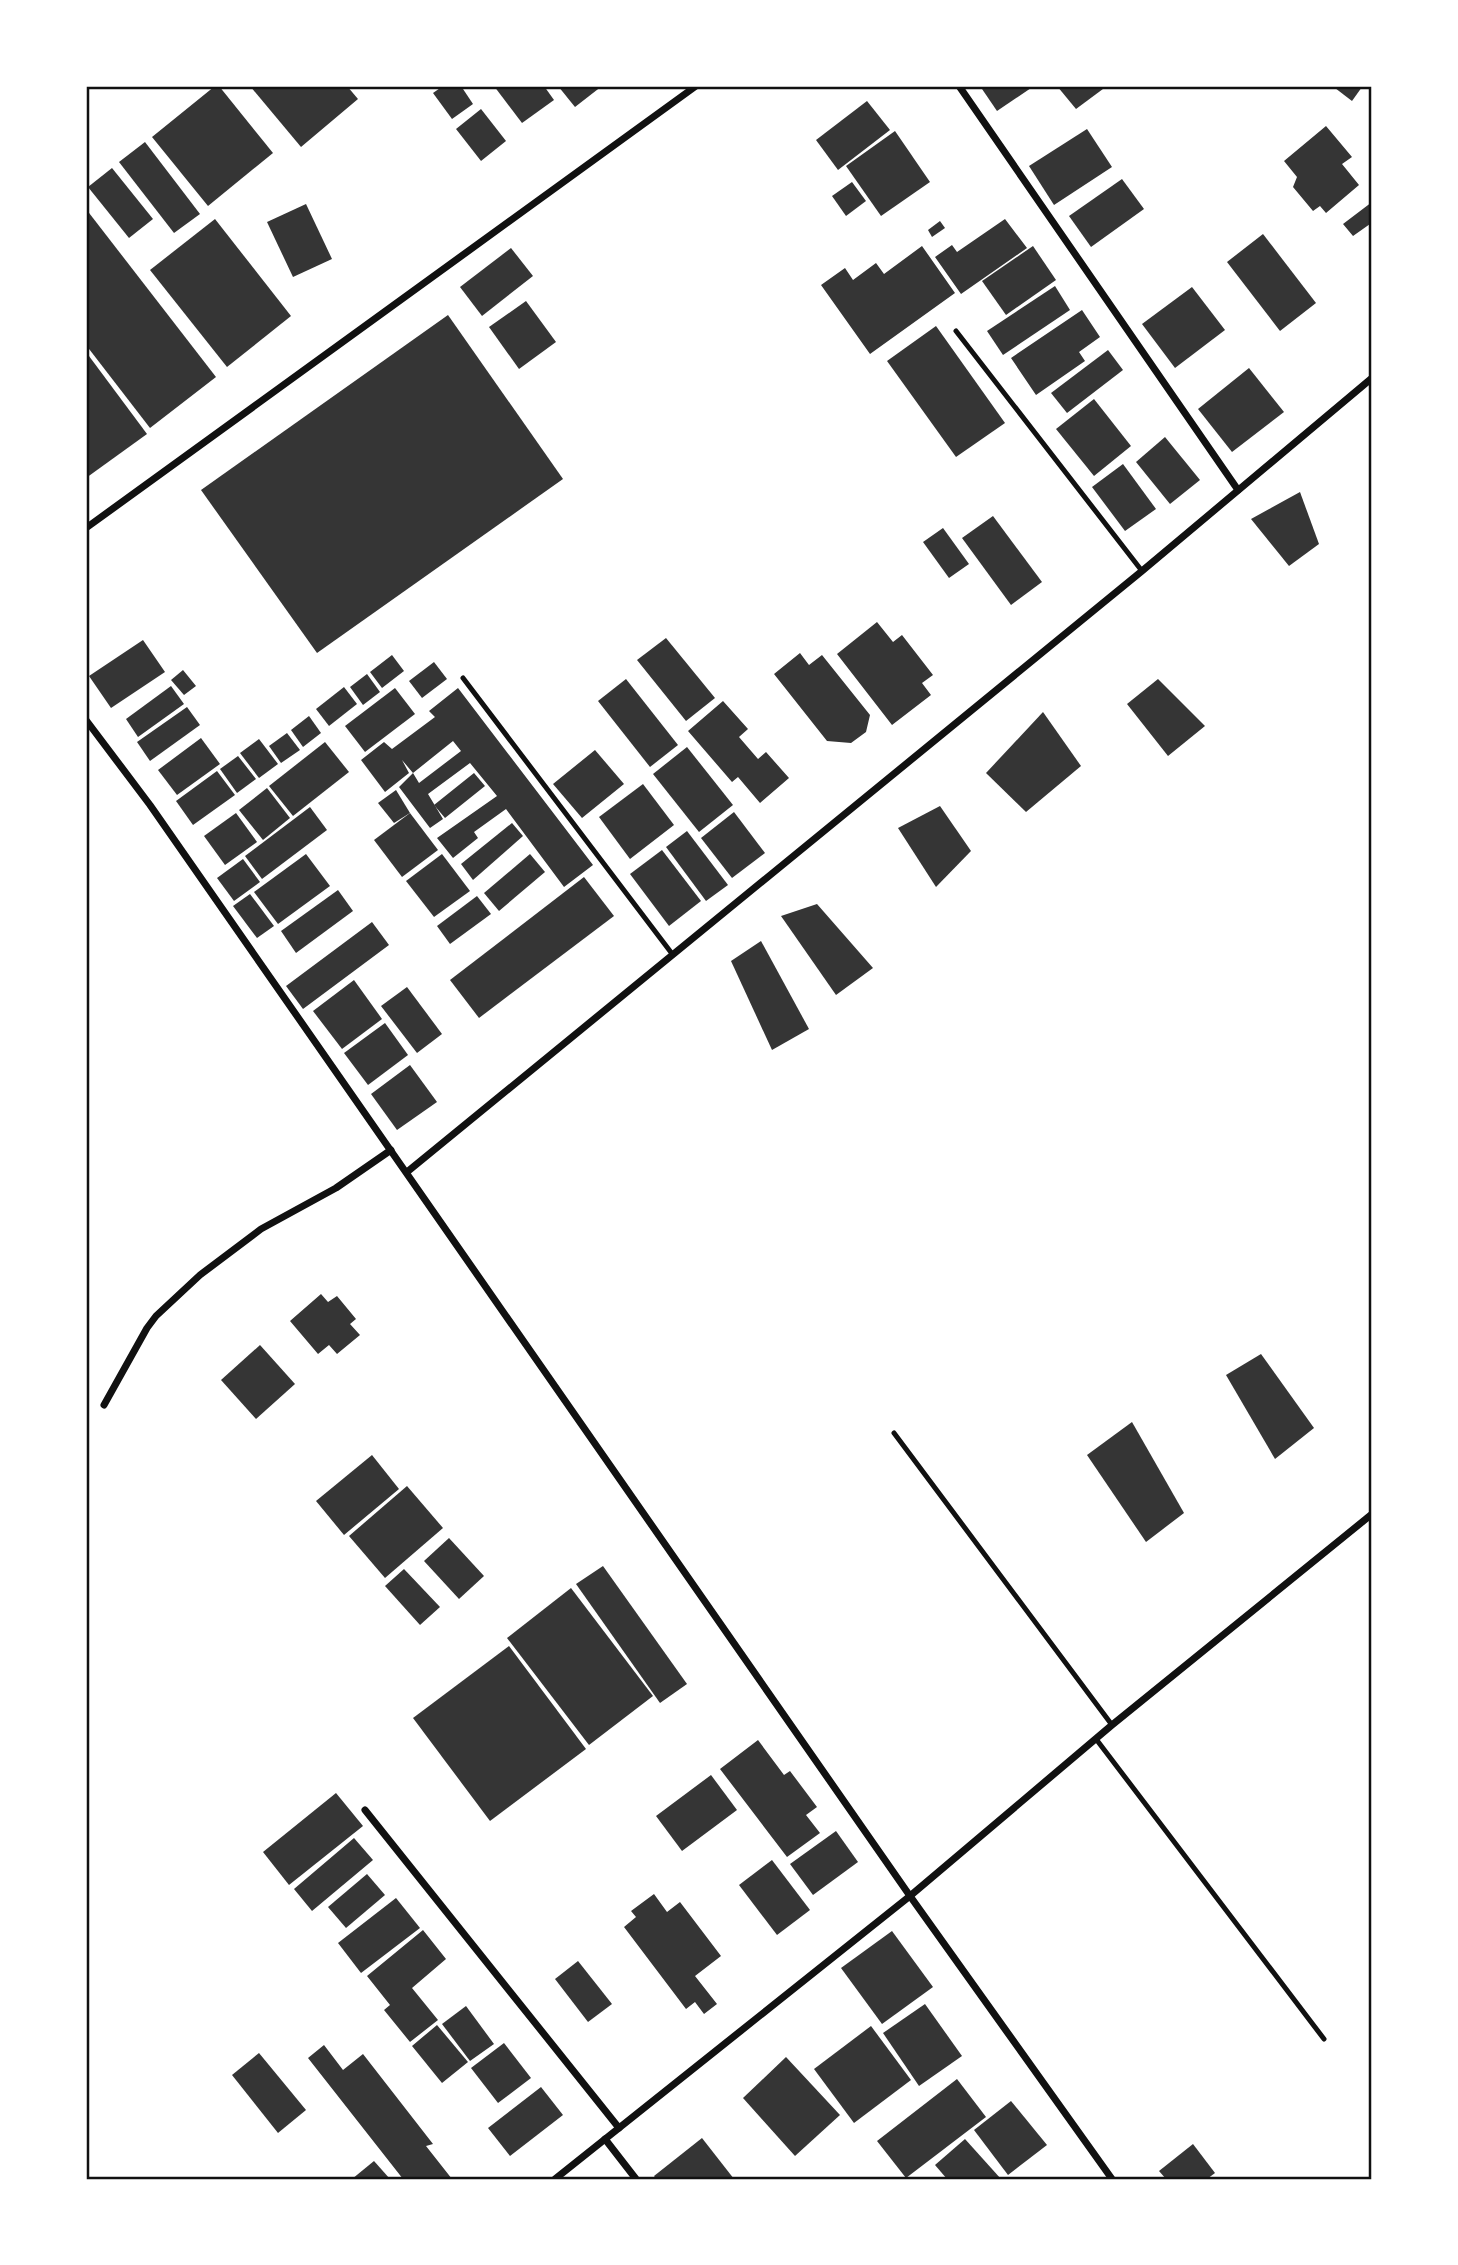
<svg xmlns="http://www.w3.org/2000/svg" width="1458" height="2265" font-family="Barlow,sans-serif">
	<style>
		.building { fill: #353535 }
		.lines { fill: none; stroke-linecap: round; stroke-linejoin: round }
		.service { stroke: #111; stroke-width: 5 }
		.minor { stroke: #111; stroke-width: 7 }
		.neatline { fill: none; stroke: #111; stroke-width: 2.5 }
	</style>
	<rect width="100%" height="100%" fill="#fff"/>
	<g class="building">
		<path d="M 215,86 L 219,86 L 273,153 L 208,206 L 152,137 Z"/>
		<path d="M 250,86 L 347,86 L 358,99 L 301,147 Z"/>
		<path d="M 443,86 L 461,86 L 473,104 L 452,119 L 433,93 Z"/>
		<path d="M 494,86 L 544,86 L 554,100 L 522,123 Z"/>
		<path d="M 558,86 L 602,86 L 575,107 Z"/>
		<path d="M 980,86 L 1034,86 L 997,111 Z"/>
		<path d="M 1057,86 L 1107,86 L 1076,109 Z"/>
		<path d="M 1336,86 L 1360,86 L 1362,87 L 1352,101 L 1335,88 Z"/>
		<path d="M 867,101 L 890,130 L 838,170 L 816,140 Z"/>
		<path d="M 481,109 L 506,141 L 481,161 L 456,129 Z"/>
		<path d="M 1326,126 L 1352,157 L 1342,164 L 1359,185 L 1326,213 L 1320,206 L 1313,211 L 1293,187 L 1297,177 L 1284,161 Z"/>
		<path d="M 1087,129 L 1112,167 L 1054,205 L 1029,166 Z"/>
		<path d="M 895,131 L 930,182 L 881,216 L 846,166 Z"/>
		<path d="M 145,142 L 200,214 L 174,233 L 119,162 Z"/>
		<path d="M 112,168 L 153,219 L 129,238 L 88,187 Z"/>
		<path d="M 1122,179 L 1144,209 L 1091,247 L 1069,216 Z"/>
		<path d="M 852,182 L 866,201 L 846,216 L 832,196 Z"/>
		<path d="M 1372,202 L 1372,227 L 1370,224 L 1353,236 L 1343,224 Z"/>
		<path d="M 306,204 L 332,259 L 293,277 L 267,222 Z"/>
		<path d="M 86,209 L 216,377 L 150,428 L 86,345 Z"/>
		<path d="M 215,219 L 291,316 L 227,367 L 150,270 Z"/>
		<path d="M 1005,219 L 1027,248 L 961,294 L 935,257 L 952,245 L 957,252 Z"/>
		<path d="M 940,221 L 945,228 L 932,237 L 928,230 Z"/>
		<path d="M 1263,234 L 1316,303 L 1280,331 L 1227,262 Z"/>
		<path d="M 922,246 L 955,293 L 870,354 L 821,285 L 845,268 L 853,280 L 876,263 L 884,274 Z"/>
		<path d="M 1033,246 L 1056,280 L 1006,315 L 982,281 Z"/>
		<path d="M 511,248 L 533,276 L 482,316 L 460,287 Z"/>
		<path d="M 1055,286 L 1070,310 L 1003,355 L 987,331 Z"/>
		<path d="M 1192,287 L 1225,330 L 1175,368 L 1142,324 Z"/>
		<path d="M 526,301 L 556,342 L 519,369 L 489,327 Z"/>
		<path d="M 1082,310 L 1100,337 L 1079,352 L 1085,361 L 1036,395 L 1011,358 Z"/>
		<path d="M 448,315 L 563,479 L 317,653 L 201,490 Z"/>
		<path d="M 936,326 L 1005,423 L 956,457 L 887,361 Z"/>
		<path d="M 1108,350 L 1123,370 L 1067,413 L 1051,393 Z"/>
		<path d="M 86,352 L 147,434 L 86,478 Z"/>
		<path d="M 1249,368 L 1284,412 L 1232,452 L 1198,409 Z"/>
		<path d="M 1094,399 L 1131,446 L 1094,476 L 1056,429 Z"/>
		<path d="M 1165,437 L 1200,480 L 1170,504 L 1136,462 Z"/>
		<path d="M 1123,464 L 1156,509 L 1125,531 L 1092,487 Z"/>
		<path d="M 1300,492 L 1319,544 L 1289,566 L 1251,519 Z"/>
		<path d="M 993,516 L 1042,582 L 1011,605 L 962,538 Z"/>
		<path d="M 943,528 L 969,564 L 949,578 L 923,542 Z"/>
		<path d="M 877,622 L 893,642 L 902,635 L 933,675 L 922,683 L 931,695 L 892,725 L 837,654 Z"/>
		<path d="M 666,638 L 715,698 L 686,721 L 637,660 Z"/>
		<path d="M 143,640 L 165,672 L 111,708 L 89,676 Z"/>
		<path d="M 800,653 L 809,665 L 822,655 L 870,715 L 866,732 L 851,743 L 827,741 L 774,674 Z"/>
		<path d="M 392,655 L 404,671 L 382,688 L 370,672 Z"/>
		<path d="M 434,662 L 447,679 L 422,698 L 409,681 Z"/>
		<path d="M 183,670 L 196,686 L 184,695 L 171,680 Z"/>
		<path d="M 367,674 L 380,692 L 363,705 L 350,687 Z"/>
		<path d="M 626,679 L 678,745 L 650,767 L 598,701 Z"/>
		<path d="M 1158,679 L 1205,726 L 1168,756 L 1127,704 Z"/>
		<path d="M 171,686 L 184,704 L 138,737 L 126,719 Z"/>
		<path d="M 344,687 L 357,704 L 329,726 L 316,709 Z"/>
		<path d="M 395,688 L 415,714 L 365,752 L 345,726 Z"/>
		<path d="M 458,688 L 593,865 L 564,887 L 506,809 L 474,832 L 478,838 L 453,858 L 437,838 L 497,796 L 470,763 L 428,794 L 443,819 L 430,828 L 399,787 L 413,773 L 419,783 L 461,751 L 453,741 L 413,773 L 402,760 L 409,773 L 385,792 L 361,760 L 384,742 L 392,749 L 435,717 L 429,711 Z"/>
		<path d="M 723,701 L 748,729 L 739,737 L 758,759 L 766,752 L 789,778 L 760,803 L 738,777 L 732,782 L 688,731 Z"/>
		<path d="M 187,707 L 200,725 L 150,761 L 137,742 Z"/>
		<path d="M 1043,712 L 1081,766 L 1026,812 L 986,773 Z"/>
		<path d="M 309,716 L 321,733 L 303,747 L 291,730 Z"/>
		<path d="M 287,733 L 300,750 L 281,763 L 269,746 Z"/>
		<path d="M 201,738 L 220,764 L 177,795 L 158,770 Z"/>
		<path d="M 259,739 L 278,764 L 259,778 L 240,753 Z"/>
		<path d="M 325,742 L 349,772 L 293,816 L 269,786 Z"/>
		<path d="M 687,747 L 733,805 L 699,832 L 653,774 Z"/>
		<path d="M 595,750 L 624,784 L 582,818 L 553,784 Z"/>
		<path d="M 238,756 L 256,779 L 237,793 L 220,769 Z"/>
		<path d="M 217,771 L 235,795 L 193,825 L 176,801 Z"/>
		<path d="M 474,773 L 485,786 L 445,818 L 434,805 Z"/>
		<path d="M 643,784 L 674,825 L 630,859 L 599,817 Z"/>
		<path d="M 267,788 L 290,818 L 263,840 L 239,810 Z"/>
		<path d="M 396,790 L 410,813 L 394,823 L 378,803 Z"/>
		<path d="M 940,806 L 971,851 L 936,887 L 898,828 Z"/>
		<path d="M 310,807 L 327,830 L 262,879 L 245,856 Z"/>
		<path d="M 734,812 L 765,853 L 732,878 L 701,838 Z"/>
		<path d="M 236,813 L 257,842 L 225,865 L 204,836 Z"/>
		<path d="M 410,813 L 438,850 L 402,877 L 374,840 Z"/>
		<path d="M 512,823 L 523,836 L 473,880 L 461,864 Z"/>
		<path d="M 687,831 L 728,885 L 706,901 L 666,847 Z"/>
		<path d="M 662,850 L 701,901 L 669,926 L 630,874 Z"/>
		<path d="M 306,854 L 330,886 L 278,924 L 254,892 Z"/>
		<path d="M 442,854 L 470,891 L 434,917 L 406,881 Z"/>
		<path d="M 530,854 L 545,872 L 499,911 L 484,893 Z"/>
		<path d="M 243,859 L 260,882 L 234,901 L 217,878 Z"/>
		<path d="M 584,877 L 614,916 L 479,1018 L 450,980 Z"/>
		<path d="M 338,890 L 353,911 L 296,953 L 281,931 Z"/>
		<path d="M 250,894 L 274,926 L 257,938 L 233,906 Z"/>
		<path d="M 477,896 L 491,914 L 450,944 L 437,926 Z"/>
		<path d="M 817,904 L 873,968 L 836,995 L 781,916 Z"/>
		<path d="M 372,922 L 389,945 L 303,1009 L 286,986 Z"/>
		<path d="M 761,941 L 809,1029 L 772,1050 L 731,961 Z"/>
		<path d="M 354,980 L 382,1019 L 342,1049 L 313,1011 Z"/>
		<path d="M 407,987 L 442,1034 L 417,1053 L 381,1006 Z"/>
		<path d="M 385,1023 L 408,1055 L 368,1085 L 344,1053 Z"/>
		<path d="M 410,1065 L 437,1102 L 397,1130 L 371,1094 Z"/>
		<path d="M 321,1294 L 328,1302 L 337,1296 L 356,1319 L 350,1324 L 360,1335 L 337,1354 L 329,1345 L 318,1354 L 290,1321 Z"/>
		<path d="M 260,1345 L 295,1384 L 256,1419 L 221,1380 Z"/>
		<path d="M 1261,1354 L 1314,1428 L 1275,1459 L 1226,1375 Z"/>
		<path d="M 1132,1422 L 1184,1513 L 1146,1542 L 1087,1455 Z"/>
		<path d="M 372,1455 L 399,1489 L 344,1535 L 316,1501 Z"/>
		<path d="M 407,1486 L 443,1528 L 385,1578 L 349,1536 Z"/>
		<path d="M 449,1538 L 484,1576 L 459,1599 L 424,1561 Z"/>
		<path d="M 603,1566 L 687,1684 L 660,1703 L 576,1584 Z"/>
		<path d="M 404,1569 L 440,1607 L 420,1625 L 385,1586 Z"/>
		<path d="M 571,1588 L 653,1696 L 589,1745 L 507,1638 Z"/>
		<path d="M 509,1646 L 586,1749 L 490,1821 L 413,1718 Z"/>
		<path d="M 758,1740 L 784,1775 L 790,1771 L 817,1807 L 806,1815 L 820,1833 L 787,1857 L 720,1769 Z"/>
		<path d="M 711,1775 L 737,1810 L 682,1851 L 656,1816 Z"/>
		<path d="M 336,1793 L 363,1826 L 289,1885 L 263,1852 Z"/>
		<path d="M 836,1831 L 858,1862 L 813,1895 L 790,1864 Z"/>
		<path d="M 354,1838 L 373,1860 L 312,1911 L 294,1889 Z"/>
		<path d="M 772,1860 L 810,1910 L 777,1935 L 739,1885 Z"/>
		<path d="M 367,1874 L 385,1895 L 346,1928 L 328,1907 Z"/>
		<path d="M 654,1894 L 667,1912 L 680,1902 L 721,1956 L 695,1976 L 717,2004 L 704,2014 L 695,2002 L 686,2009 L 624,1927 L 636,1917 L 631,1911 Z"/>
		<path d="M 396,1898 L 420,1928 L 361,1973 L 338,1943 Z"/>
		<path d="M 423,1930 L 446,1959 L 412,1988 L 438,2020 L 410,2042 L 384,2010 L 390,2005 L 367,1976 Z"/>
		<path d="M 892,1931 L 933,1987 L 882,2024 L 841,1968 Z"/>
		<path d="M 578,1961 L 612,2004 L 588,2022 L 555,1979 Z"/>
		<path d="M 925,2004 L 962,2056 L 919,2086 L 883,2033 Z"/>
		<path d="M 466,2006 L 494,2044 L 470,2061 L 442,2024 Z"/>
		<path d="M 437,2025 L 468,2062 L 442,2083 L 412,2046 Z"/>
		<path d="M 871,2026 L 911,2080 L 854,2123 L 814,2069 Z"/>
		<path d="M 504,2043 L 531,2078 L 498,2103 L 471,2068 Z"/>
		<path d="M 324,2045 L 343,2070 L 363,2054 L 433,2144 L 426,2146 L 452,2179 L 403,2179 L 308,2058 Z"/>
		<path d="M 259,2053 L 306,2110 L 278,2133 L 232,2075 Z"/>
		<path d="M 786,2057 L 840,2115 L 795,2156 L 743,2098 Z"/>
		<path d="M 957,2079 L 986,2117 L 906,2178 L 877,2141 Z"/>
		<path d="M 541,2087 L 563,2115 L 510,2156 L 488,2128 Z"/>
		<path d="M 1011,2101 L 1047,2145 L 1008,2175 L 974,2130 Z"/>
		<path d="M 702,2138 L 734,2179 L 656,2179 L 654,2176 Z"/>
		<path d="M 965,2139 L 1001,2179 L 947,2179 L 935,2165 Z"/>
		<path d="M 1193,2144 L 1215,2173 L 1207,2179 L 1166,2179 L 1159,2171 Z"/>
		<path d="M 374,2161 L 390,2179 L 352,2179 Z"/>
	</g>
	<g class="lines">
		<g class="service">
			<path d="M 956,331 L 1142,571"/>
			<path d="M 463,678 L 673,955"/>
			<path d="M 894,1433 L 1112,1725"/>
			<path d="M 1096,1739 L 1324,2039"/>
		</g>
		<g class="minor">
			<path d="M 959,86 L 1238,490"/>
			<path d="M 86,528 L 696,86"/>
			<path d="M 86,720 L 150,805 L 910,1896 L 1112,2179"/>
			<path d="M 407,1172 L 1142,571 L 1372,378"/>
			<path d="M 104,1405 L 147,1328 L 156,1316 L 200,1275 L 261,1229 L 336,1188 L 391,1150"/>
			<path d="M 365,1810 L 619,2128"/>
			<path d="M 605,2139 L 636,2179"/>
			<path d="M 555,2179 L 910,1896 L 1112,1725 L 1372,1514"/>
		</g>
	</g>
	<rect width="1458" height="2265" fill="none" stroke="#ffffff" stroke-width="175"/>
	<rect x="88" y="88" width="1282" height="2090" class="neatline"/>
</svg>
